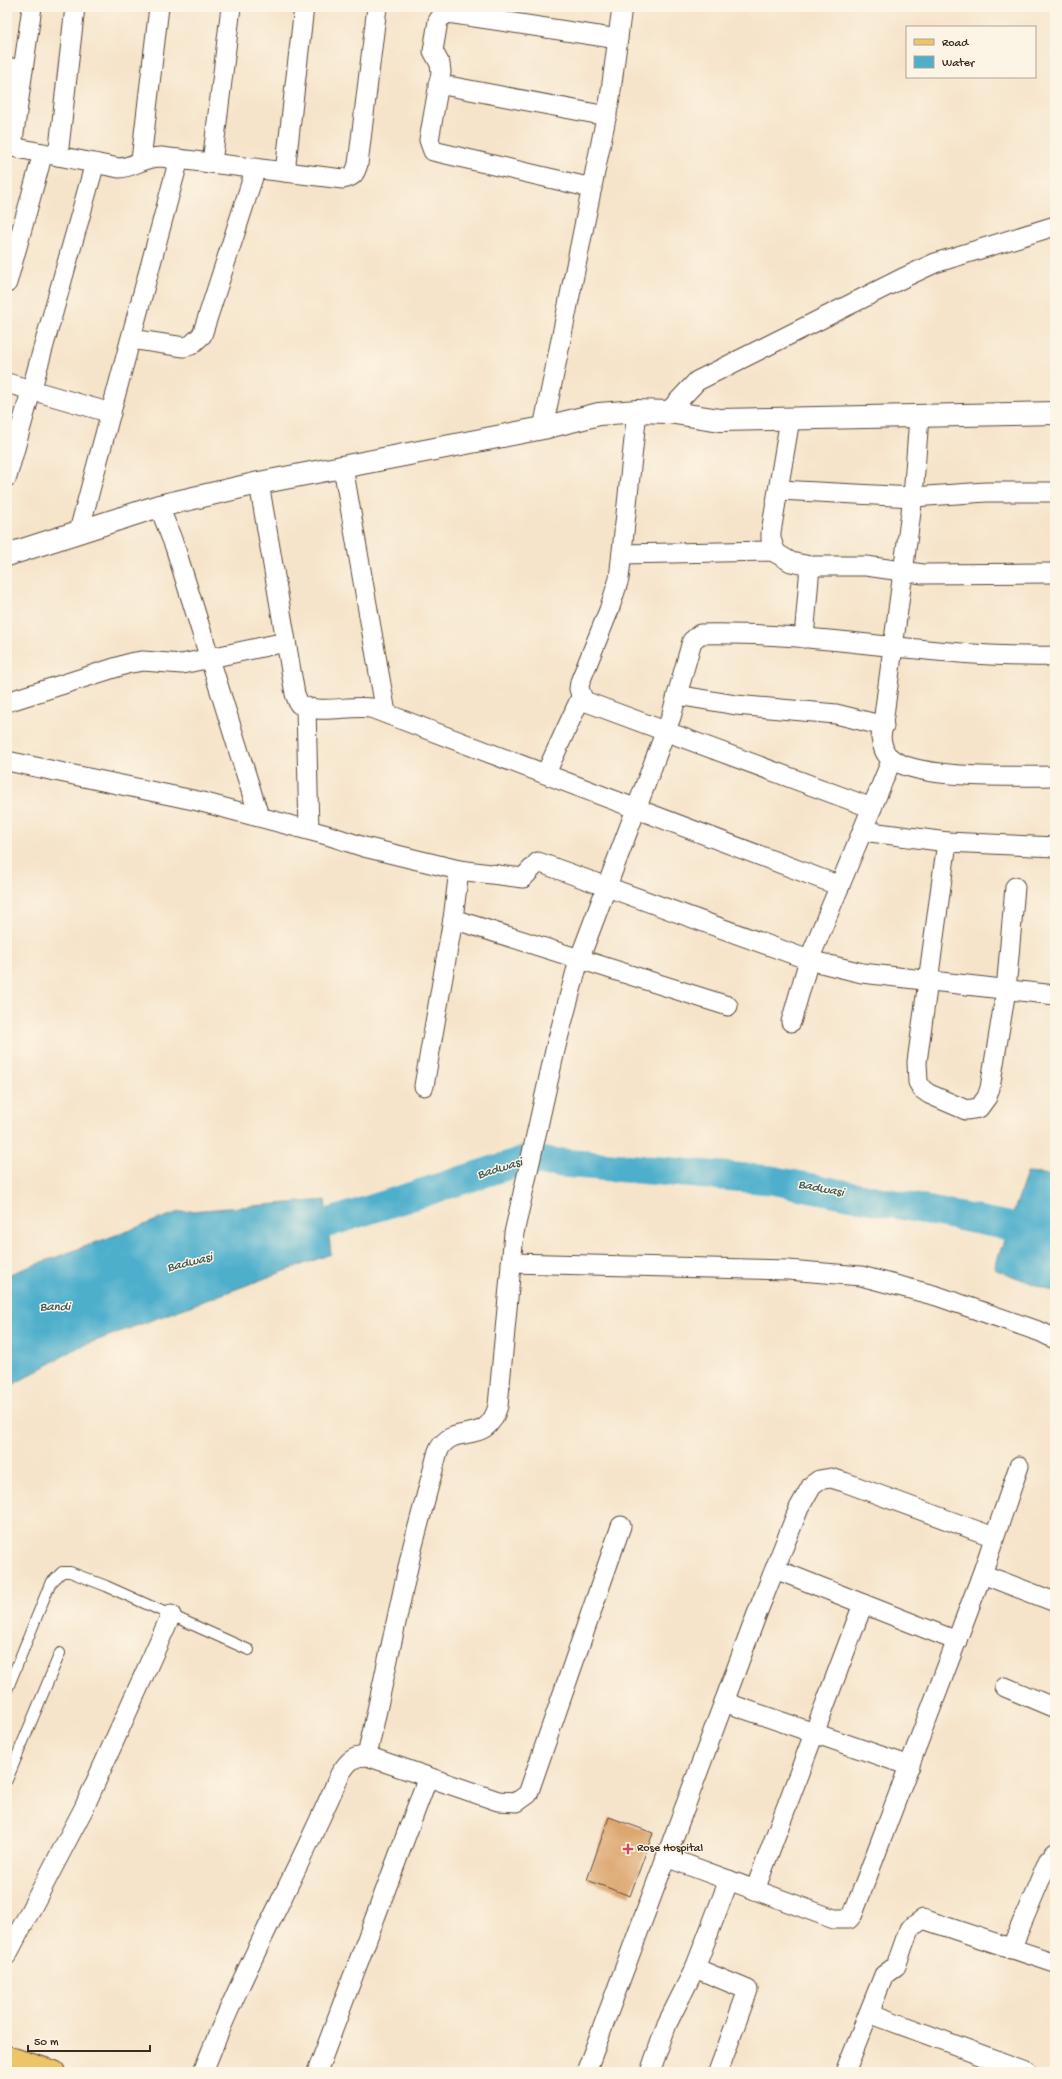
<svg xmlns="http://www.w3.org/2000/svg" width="1062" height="2079" font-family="'Gochi Hand',sans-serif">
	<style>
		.water { fill: #4dafcc; stroke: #446c75 }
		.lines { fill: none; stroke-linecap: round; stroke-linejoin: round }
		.river { stroke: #4dafcc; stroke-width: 29 }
		.building { fill: #dca66e }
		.service-casing { stroke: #574638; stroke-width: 12 }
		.minor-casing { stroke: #574638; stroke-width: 21 }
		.tertiary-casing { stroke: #574638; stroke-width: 24 }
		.primary-casing { stroke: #574638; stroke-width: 24 }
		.service { stroke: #fff; stroke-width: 10 }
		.minor { stroke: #fff; stroke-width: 19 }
		.tertiary { stroke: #fff; stroke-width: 22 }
		.primary { stroke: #eec469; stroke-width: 22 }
		.poi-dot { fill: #d1495b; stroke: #fcf5e5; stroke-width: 1.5 }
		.labels { text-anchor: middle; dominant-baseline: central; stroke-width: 3; stroke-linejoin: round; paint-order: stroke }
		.poi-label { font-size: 12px; fill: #3b2a1e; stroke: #fcf5e5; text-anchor: start }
		.water-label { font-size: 13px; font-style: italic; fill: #41595b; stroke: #fcf5e5 }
	</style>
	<rect width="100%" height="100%" fill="#fcf5e5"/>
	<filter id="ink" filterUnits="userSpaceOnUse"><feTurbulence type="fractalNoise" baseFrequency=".025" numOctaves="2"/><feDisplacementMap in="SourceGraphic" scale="8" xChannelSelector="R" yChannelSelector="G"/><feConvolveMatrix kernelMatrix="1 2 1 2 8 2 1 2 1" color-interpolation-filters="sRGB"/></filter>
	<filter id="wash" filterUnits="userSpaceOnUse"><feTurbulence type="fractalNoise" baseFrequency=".012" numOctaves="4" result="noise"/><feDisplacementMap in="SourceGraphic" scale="16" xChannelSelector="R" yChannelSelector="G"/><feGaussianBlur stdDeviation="0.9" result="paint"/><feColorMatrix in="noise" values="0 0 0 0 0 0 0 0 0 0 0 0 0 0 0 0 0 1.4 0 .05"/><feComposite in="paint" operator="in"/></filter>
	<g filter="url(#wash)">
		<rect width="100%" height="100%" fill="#f6e4ca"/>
		<g class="water">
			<path d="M 1027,1173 L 1055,1175 L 1055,1292 L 994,1269 Z"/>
			<path d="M 325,1200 L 331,1254 L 79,1347 L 7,1388 L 7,1275 L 179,1212 Z"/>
		</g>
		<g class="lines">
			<path class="river" d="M 290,1235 L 525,1160 L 771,1180 L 1055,1235"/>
		</g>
		<g id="blocks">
			<path class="building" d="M 609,1817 L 653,1833 L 630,1896 L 587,1880 Z"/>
		</g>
	</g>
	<g filter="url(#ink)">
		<use href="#blocks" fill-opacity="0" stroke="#574638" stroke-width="1"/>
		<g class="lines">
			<defs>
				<g id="service">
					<path d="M 7,1690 L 50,1584 L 62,1572 L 70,1572 L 106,1586 L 249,1650"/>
					<path d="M 7,1780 L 60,1653"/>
				</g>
				<g id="minor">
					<path d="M 7,67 L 23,70"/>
					<path d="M 438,84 L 607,116"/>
					<path d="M 7,146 L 119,168 C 135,167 143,157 161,157 L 343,179 C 353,177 355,174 358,164 L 377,7"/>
					<path d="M 12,147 L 32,7"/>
					<path d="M 58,156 L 75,7"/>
					<path d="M 141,160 L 159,7"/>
					<path d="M 212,163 L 231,7"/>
					<path d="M 285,172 L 304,7"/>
					<path d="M 592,188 L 433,151 L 429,140 L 441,72 L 440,64 L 433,51 L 438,21 L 440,18 L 448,13 L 618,39"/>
					<path d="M 7,283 L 43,153"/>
					<path d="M 131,339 L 184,347 L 191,345 L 202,335 L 256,168"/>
					<path d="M 7,383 L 111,413"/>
					<path d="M 637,411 L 619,579 L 609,610 L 580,682 L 579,689 L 584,701 L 872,808"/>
					<path d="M 668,412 L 697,381 L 905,277 L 935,263 L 1055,226"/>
					<path d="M 919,417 L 913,497 L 881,738 C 882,744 883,750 887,755 C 910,781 1019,776 1055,776"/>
					<path d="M 790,419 L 771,532 L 771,539 L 776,553 L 791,562 L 810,566 L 866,566 L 923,574 L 1055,573"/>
					<path d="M 543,428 L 610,98 L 622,7"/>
					<path d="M 343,467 L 386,713"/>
					<path d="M 7,477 L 95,163"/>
					<path d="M 259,483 L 295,694 L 299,704 C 318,715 349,705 371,708 L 840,886"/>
					<path d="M 779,490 L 913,497 L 986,492 L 1055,492"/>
					<path d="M 159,506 L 175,547 L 259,816"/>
					<path d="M 79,531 L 179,159"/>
					<path d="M 622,554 L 773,551 L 776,553"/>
					<path d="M 804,638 L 810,566"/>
					<path d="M 677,695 L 736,705 L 836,714 L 884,726"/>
					<path d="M 7,702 L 130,663 L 143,661 L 182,664 L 286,642"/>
					<path d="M 306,707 L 309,830"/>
					<path d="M 7,761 L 198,801 L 327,835 L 364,847 L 459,870 L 523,878 L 538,862 L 809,960 L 862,973 L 1055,995"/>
					<path d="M 546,773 L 581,697"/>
					<path d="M 863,831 L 947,842 L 1055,847"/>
					<path d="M 947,842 L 917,1062 L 918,1082 L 922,1089 L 929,1094 L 966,1110 L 979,1108 L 987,1097 L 990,1088 L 1006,990 L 1015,887"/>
					<path d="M 453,919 L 728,1006"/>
					<path d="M 791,1022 L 809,960 L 892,759"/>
					<path d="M 424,1086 L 453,919 L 459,870"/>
					<path d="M 511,1263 L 788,1270 L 861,1276 L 937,1296 L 1041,1332 L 1055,1339"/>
					<path d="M 775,1569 L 957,1641"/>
					<path d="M 982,1574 L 1055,1602"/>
					<path d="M 1005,1687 L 1055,1708"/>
					<path d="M 724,1702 L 910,1766"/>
					<path d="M 367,1756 L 412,1549 L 438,1451 C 454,1420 486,1449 498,1406 L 514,1233 L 556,1046 L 579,960 L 671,717 L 692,641 L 700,634 C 819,631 936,659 1055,656"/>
					<path d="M 666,1857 L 834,1919 L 849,1919 L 853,1914 L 982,1574 L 1019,1466"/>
					<path d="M 755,1890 L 863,1604"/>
					<path d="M 1011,1949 L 1048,1861 L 1055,1853"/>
					<path d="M 7,1955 L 84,1808 L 171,1615"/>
					<path d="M 695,1968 L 748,1990 L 718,2072"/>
					<path d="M 869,2013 L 1028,2072"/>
					<path d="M 203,2072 C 242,1970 297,1875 340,1774 C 348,1762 352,1756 367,1756 L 498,1801 L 517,1802 L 528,1794 L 621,1526"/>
					<path d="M 317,2072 L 428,1777"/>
					<path d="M 586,2072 L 758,1611 L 799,1508 L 812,1485 L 819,1480 L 831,1478 L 844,1482 L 994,1537"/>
					<path d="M 650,2072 L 667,2024 L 695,1968 L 729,1880"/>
					<path d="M 845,2072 L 884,1975 L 896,1966 L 909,1929 L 923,1919 L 1055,1963"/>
				</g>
				<path id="tertiary" d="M 7,555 L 159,506 L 259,483 L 543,428 L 599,414 L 637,411 L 668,412 L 720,420 L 1055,413"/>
				<path id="primary" d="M 7,2057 L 54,2072"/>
			</defs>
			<use href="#service" class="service-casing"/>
			<use href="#minor" class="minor-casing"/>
			<use href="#tertiary" class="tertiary-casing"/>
			<use href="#primary" class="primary-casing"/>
			<use href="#service" class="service"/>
			<use href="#minor" class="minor"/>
			<use href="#tertiary" class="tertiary"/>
			<use href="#primary" class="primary"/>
		</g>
	</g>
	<path class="poi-dot" d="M626 1843h4v4h4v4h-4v4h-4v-4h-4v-4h4z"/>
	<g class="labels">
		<g class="poi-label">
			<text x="637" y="1849">Rose Hospital</text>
		</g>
		<g class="water-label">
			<text transform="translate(500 1169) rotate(-17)">Badwasi</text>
			<text transform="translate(821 1189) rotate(11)">Badwasi</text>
			<text transform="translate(190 1263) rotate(-14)">Badwasi</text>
			<text x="55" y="1307">Bandi</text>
		</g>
	</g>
	<rect width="1062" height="2079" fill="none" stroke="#fcf5e5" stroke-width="24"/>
	<rect x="906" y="26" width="130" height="52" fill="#fcf5e5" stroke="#afa495"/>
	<rect x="914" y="39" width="20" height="6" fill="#eec469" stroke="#afa495"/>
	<text x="942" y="46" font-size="12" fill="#3b2a1e">Road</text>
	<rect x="914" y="56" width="20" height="12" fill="#4dafcc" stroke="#afa495"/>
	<text x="942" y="66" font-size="12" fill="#3b2a1e">Water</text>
	<path d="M28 2045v6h122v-6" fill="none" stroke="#3b2a1e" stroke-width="2"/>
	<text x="34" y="2045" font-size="12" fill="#3b2a1e" stroke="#fcf5e5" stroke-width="3" paint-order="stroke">50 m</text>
</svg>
